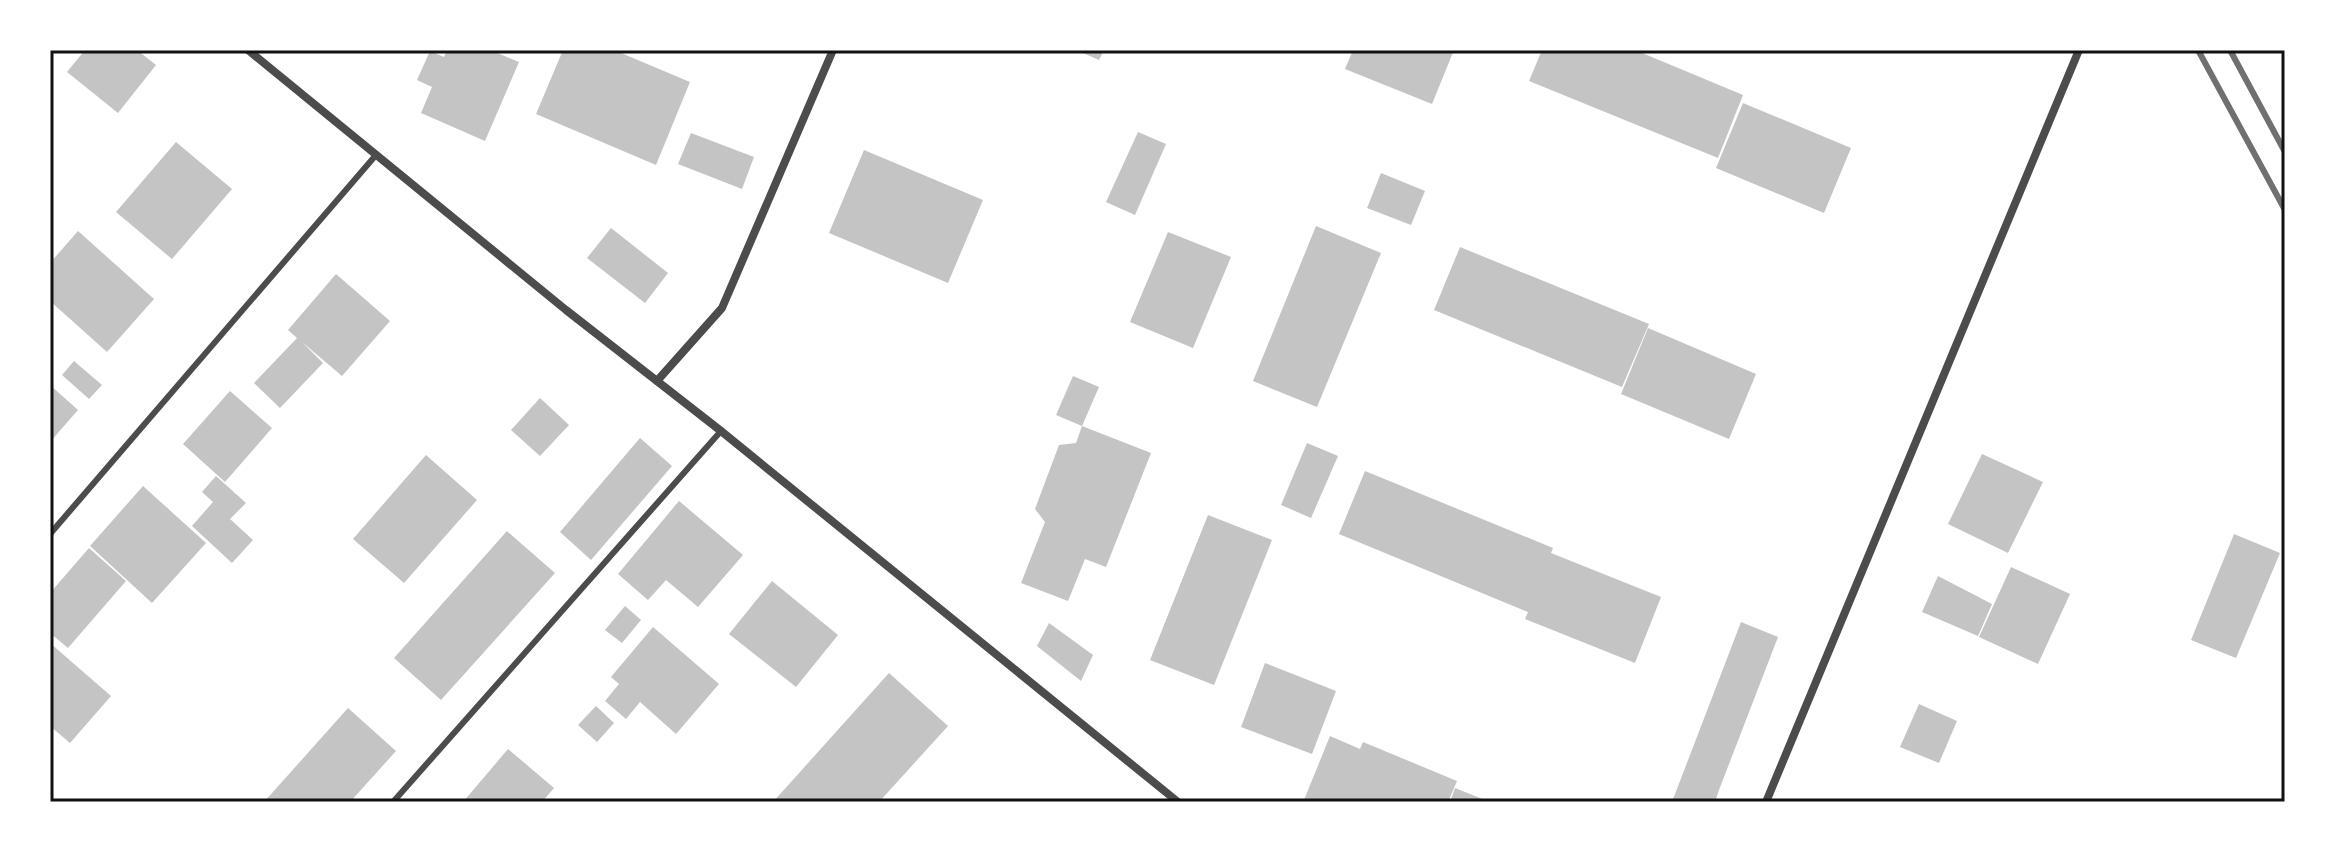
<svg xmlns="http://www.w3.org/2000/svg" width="2335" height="852" font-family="'DM Sans',sans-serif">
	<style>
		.building { fill: #c4c4c4 }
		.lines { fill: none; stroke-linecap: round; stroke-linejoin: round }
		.service { stroke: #4c4c4c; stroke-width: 6 }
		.minor { stroke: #4c4c4c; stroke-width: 8 }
		.rail { stroke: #707070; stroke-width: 6 }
		.neatline { fill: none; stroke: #111; stroke-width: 3 }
	</style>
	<rect width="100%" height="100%" fill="#fff"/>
	<g class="building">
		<path d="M 85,50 L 137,50 L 156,65 L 118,113 L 67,72 Z"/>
		<path d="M 447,50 L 490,50 L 519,62 L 485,141 L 421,113 L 432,87 L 417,80 L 430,51 L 444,57 Z"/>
		<path d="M 563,50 L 614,50 L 690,82 L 656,165 L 536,114 Z"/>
		<path d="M 1076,50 L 1104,50 L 1099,60 Z"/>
		<path d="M 1353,50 L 1454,50 L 1432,104 L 1345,69 Z"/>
		<path d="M 1542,50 L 1635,50 L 1743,95 L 1718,158 L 1529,81 Z"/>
		<path d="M 1743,103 L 1851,148 L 1824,213 L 1716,168 Z"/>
		<path d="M 1138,132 L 1166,144 L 1135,215 L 1106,202 Z"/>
		<path d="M 691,133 L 754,157 L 742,189 L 678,164 Z"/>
		<path d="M 176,142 L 232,189 L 172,259 L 116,212 Z"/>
		<path d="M 864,150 L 983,200 L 948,283 L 829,233 Z"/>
		<path d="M 1381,173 L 1425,191 L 1411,225 L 1367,208 Z"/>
		<path d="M 1316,226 L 1381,253 L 1317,407 L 1253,381 Z"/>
		<path d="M 611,228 L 668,273 L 645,303 L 587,258 Z"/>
		<path d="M 78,231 L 154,299 L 107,352 L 50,301 L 50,263 Z"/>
		<path d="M 1168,232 L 1231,257 L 1193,348 L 1130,322 Z"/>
		<path d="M 1460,247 L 1649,324 L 1622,387 L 1434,310 Z"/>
		<path d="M 336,274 L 390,321 L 342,376 L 302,342 L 323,363 L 280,408 L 254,383 L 297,338 L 288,330 Z"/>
		<path d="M 1648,328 L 1756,374 L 1729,439 L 1621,394 Z"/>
		<path d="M 74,361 L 102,385 L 89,399 L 62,375 Z"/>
		<path d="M 1073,376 L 1099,387 L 1082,426 L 1056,415 Z"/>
		<path d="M 50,385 L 78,410 L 50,442 Z"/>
		<path d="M 230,391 L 272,428 L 225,482 L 183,444 Z"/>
		<path d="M 540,398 L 569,425 L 540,456 L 511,430 Z"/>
		<path d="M 1082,426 L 1151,453 L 1106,567 L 1085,559 L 1068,601 L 1021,583 L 1045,522 L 1035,509 L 1059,445 L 1076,443 Z"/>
		<path d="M 640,438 L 672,466 L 591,560 L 560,532 Z"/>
		<path d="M 1307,443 L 1338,456 L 1311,518 L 1281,505 Z"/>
		<path d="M 1982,454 L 2043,482 L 2008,553 L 1948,524 Z"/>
		<path d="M 426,455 L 477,500 L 404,583 L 353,539 Z"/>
		<path d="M 1365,471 L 1553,548 L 1551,553 L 1661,597 L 1635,663 L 1525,619 L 1528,612 L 1339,534 Z"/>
		<path d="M 216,476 L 246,503 L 230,519 L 253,540 L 232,563 L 192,526 L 213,502 L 202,492 Z"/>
		<path d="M 143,486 L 206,543 L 152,603 L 90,546 Z"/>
		<path d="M 679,501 L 743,555 L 698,607 L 666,580 L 648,600 L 618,574 Z"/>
		<path d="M 1208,515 L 1272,540 L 1214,685 L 1150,660 Z"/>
		<path d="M 507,531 L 555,573 L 441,700 L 394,658 Z"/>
		<path d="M 2234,534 L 2280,553 L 2236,658 L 2191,640 Z"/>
		<path d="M 89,548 L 126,581 L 68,648 L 50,633 L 50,593 Z"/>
		<path d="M 2011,567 L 2070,594 L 2038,664 L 1979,637 Z"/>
		<path d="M 1938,576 L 1992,604 L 1978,636 L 1922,612 Z"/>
		<path d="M 772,581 L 838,635 L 796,687 L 729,634 Z"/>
		<path d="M 625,606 L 641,620 L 622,643 L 605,630 Z"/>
		<path d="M 1741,622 L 1778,637 L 1719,790 L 1715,802 L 1672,802 Z"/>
		<path d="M 1049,623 L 1093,655 L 1081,681 L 1037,646 Z"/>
		<path d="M 653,627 L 719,684 L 676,734 L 640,702 L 626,719 L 605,701 L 619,684 L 611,677 Z"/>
		<path d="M 50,643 L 111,696 L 70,743 L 50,726 Z"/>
		<path d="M 1265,663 L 1336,691 L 1312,754 L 1241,727 Z"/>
		<path d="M 889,673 L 948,726 L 879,802 L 773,802 Z"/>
		<path d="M 1919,704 L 1957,721 L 1939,763 L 1900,747 Z"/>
		<path d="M 596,706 L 614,723 L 597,742 L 578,725 Z"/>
		<path d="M 348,708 L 396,751 L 350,802 L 264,802 Z"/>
		<path d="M 1330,736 L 1360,749 L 1363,742 L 1457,781 L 1448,802 L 1304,800 Z"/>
		<path d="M 508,749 L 554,788 L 542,802 L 463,802 Z"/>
		<path d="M 1455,788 L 1490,802 L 1450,802 Z"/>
	</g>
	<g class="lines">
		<g class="service">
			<path d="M 50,534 L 376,155"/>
			<path d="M 393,802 L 721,431"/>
		</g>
		<g class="minor">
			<path d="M 248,50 L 566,310 L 721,431 L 1178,802"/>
			<path d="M 657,381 L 722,308 L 833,50"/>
			<path d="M 1766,802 L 2079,50"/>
		</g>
		<g class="rail">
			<path d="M 2198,50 L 2285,210"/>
			<path d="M 2230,50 L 2285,152"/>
		</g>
	</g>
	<rect width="2335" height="852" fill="none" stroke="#ffffff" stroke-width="104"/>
	<rect x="52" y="52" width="2231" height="748" class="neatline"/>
</svg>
